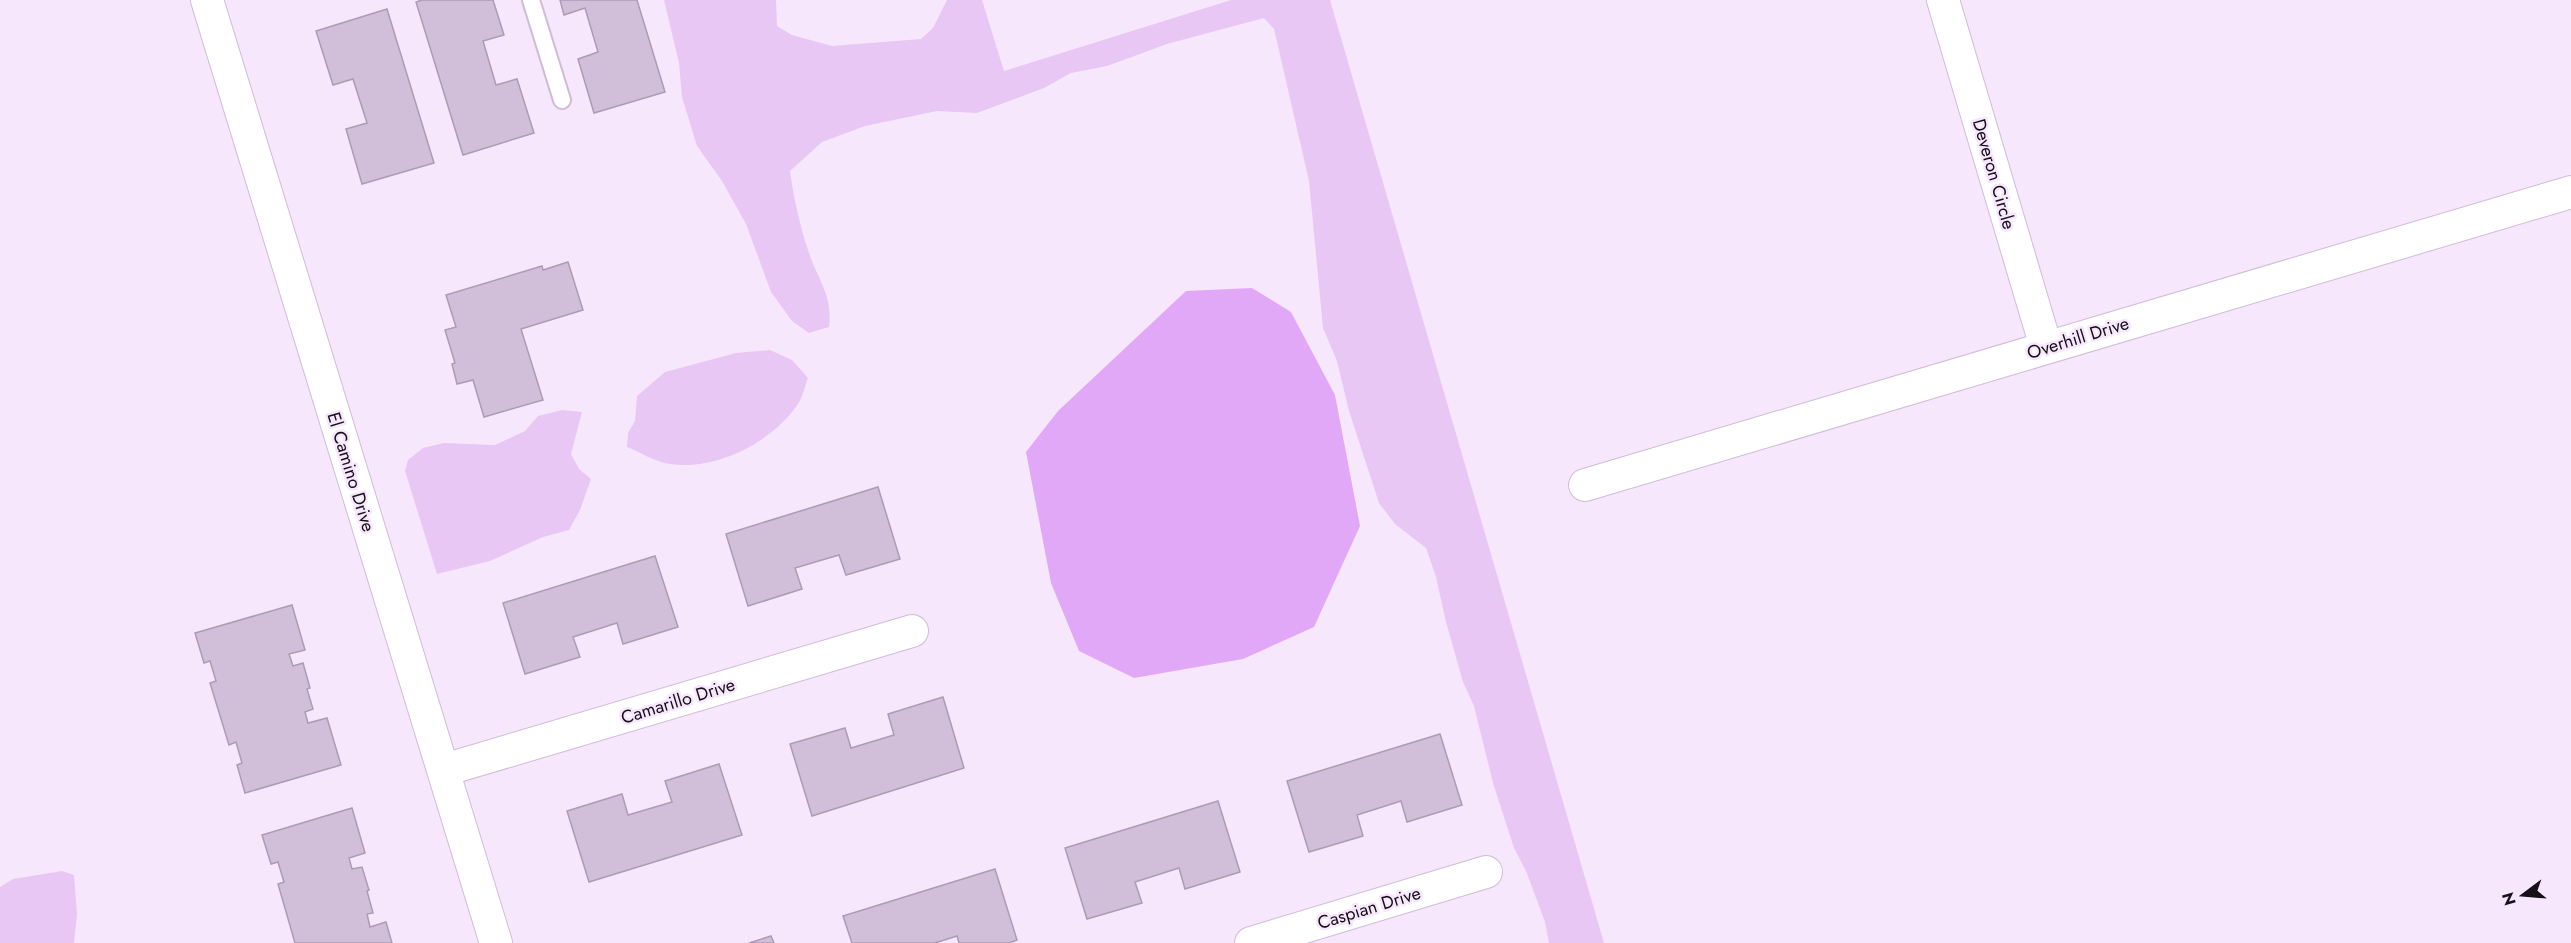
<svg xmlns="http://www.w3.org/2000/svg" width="2571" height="943" font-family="Jost,sans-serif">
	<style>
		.green { fill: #e8c7f5 }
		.water { fill: #e1a8f8 }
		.building { fill: #d1bed9; stroke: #ad9bb5; stroke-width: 1.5 }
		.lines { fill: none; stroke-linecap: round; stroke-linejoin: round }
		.lane-casing { stroke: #cfbcd7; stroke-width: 20 }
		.street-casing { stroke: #cfbcd7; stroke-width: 34 }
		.lane { stroke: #fff; stroke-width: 16 }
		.street { stroke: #fff; stroke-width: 32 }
		.labels { text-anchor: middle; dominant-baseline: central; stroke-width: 5; stroke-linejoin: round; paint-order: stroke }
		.street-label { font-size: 18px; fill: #171019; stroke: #f7e7fd }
	</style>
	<rect width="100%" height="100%" fill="#f7e7fd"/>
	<g class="green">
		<path d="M 664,0 L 776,0 L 777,26 L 792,35 L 832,46 L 921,39 L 933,28 L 947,0 L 982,0 L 1004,71 L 1231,0 L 1330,0 L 1604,943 L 1549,943 L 1545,922 L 1526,871 L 1514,848 L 1493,783 L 1474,706 L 1463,682 L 1446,622 L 1436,577 L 1426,548 L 1395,524 L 1379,503 L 1349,411 L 1337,361 L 1323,328 L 1309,181 L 1274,29 L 1264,18 L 1167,44 L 1107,66 L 1071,73 L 1044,88 L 977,113 L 937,111 L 865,126 L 822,142 L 790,171 C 794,200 800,226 809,253 C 818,280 833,296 829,327 L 809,333 L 792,321 L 771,292 L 746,224 L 722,181 L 697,146 L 682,97 L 679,63 Z"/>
		<path d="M 770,350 L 792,360 L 808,378 C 805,386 803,396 798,404 C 772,442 717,471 670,464 C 655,462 640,452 627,447 L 628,433 L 635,421 L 637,396 L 665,372 L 736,353 Z"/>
		<path d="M 562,410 L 582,412 L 571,454 L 579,469 L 591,479 L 580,510 L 569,530 L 543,537 L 490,561 L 437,574 L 405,471 L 408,460 L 423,448 L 444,443 L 495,445 L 525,431 L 538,416 Z"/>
		<path d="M 62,871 L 74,875 L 77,914 L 74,943 L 0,943 L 0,887 L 13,879 Z"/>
	</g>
	<path class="water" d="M 1252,288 L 1291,312 L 1335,395 L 1360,526 L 1314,627 L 1243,659 L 1134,678 L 1079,651 L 1051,583 L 1026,452 L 1058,411 L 1186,291 Z"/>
	<g class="building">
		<path d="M 422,0 L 493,0 L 504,35 L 483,41 L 496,85 L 517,79 L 534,133 L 463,155 L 416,2 Z"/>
		<path d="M 560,0 L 637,0 L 665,92 L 594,113 L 578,59 L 598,52 L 585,8 L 564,15 Z"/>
		<path d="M 387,9 L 434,163 L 362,184 L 346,129 L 367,123 L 353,79 L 333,85 L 316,31 Z"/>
		<path d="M 568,262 L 583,310 L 521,329 L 543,400 L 484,417 L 473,380 L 457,384 L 452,364 L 455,363 L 445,330 L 456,327 L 446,295 L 542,266 L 543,270 Z"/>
		<path d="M 878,487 L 900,559 L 846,575 L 839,555 L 795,568 L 802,589 L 748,606 L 726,534 Z"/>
		<path d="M 655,556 L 678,627 L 623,644 L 617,623 L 573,637 L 580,657 L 525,674 L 503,603 Z"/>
		<path d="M 292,605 L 305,650 L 289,654 L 293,666 L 303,663 L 310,688 L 307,689 L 313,709 L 305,712 L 308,723 L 327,718 L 341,765 L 245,793 L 237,765 L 242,763 L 236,742 L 229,745 L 210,683 L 216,681 L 210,661 L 204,663 L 195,633 Z"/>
		<path d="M 943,697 L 964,768 L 812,816 L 790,744 L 845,728 L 851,748 L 894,735 L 888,714 Z"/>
		<path d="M 1440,734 L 1462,805 L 1407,822 L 1401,801 L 1357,815 L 1363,836 L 1309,852 L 1287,781 Z"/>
		<path d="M 719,764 L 742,835 L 589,882 L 567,811 L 622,794 L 628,815 L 672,802 L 665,781 Z"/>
		<path d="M 1218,801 L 1240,872 L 1185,889 L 1179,868 L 1135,882 L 1142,903 L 1087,919 L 1065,848 Z"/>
		<path d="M 352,808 L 365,853 L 349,858 L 352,869 L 362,867 L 369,890 L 367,891 L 373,913 L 367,914 L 370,927 L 386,922 L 392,943 L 295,943 L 278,884 L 284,882 L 278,862 L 271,864 L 262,835 Z"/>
		<path d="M 995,869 L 1017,940 L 1009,943 L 959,943 L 957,936 L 935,943 L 852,943 L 843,916 Z"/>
		<path d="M 771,936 L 774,943 L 749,943 Z"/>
	</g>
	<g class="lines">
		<defs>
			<path id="lane" d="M 531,0 L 562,100"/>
			<g id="street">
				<path d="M 207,0 L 496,943"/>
				<path d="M 1943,0 L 2046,347"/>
				<path d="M 1585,485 L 2571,192"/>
				<path d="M 444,770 L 912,631"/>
				<path d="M 1251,943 L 1486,872"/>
			</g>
		</defs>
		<use href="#lane" class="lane-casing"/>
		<use href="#street" class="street-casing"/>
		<use href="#lane" class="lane"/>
		<use href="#street" class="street"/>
	</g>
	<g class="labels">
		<g class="street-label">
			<text transform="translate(1994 174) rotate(74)">Deveron Circle</text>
			<text transform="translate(2078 338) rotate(-17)">Overhill Drive</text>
			<text transform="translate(351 472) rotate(73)">El Camino Drive</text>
			<text transform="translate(678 701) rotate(-17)">Camarillo Drive</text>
			<text transform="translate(1369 908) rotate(-17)">Caspian Drive</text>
		</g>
	</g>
	<g transform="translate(2523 895) rotate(254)" stroke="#f7e7fd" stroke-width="4.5" paint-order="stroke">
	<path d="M0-4.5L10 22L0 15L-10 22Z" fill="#171019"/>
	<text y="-9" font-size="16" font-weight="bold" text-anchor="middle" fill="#171019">N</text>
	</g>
</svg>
